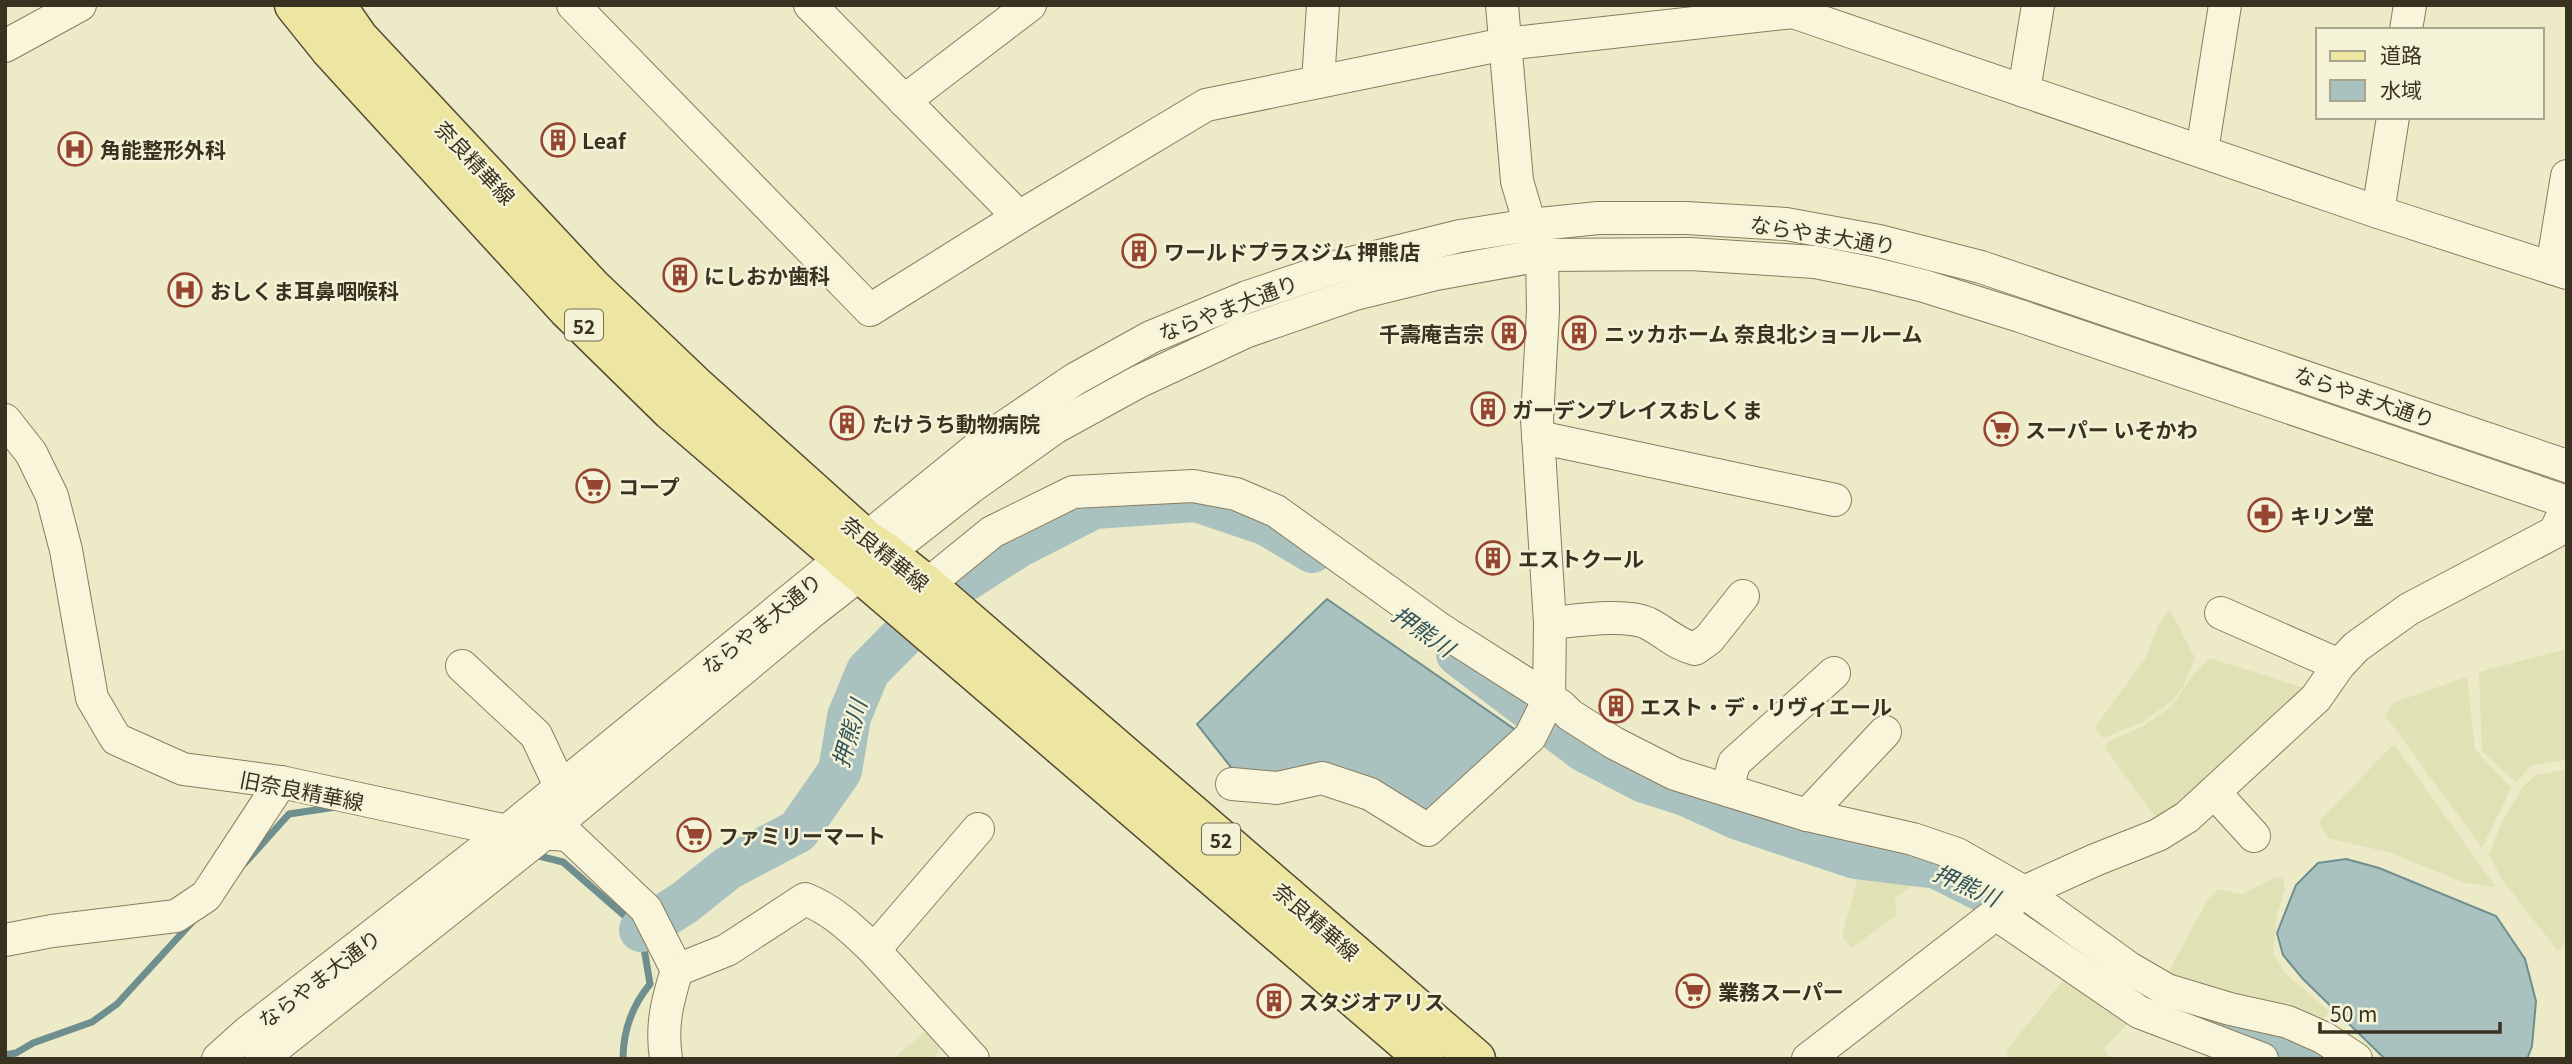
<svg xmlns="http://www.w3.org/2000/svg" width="2572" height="1064" font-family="Georgia,'Noto Sans JP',serif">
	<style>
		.farmland { fill: #e0e2b6 }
		.water { fill: #a9c1bf; stroke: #6f8f8e; stroke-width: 2 }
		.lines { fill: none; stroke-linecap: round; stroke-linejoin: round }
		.stream { stroke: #6f8f8e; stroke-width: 7 }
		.river { stroke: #a9c1bf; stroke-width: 44 }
		.minor-casing { stroke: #887d5e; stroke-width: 34 }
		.major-casing { stroke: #564a31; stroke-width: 41 }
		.minor { stroke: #f8f5db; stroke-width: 32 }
		.major { stroke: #ede6a2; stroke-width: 38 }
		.labels { text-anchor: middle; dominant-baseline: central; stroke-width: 5; stroke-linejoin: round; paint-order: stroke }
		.shield { fill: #f4f2d7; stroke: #716c58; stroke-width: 2 }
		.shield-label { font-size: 19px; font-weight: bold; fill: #393221 }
		.poi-label { font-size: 21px; font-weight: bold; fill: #393221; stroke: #f4f2d7; text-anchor: start }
		.street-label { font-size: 21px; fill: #393221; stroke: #f4f2d7 }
		.water-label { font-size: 23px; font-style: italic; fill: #315258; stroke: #f4f2d7 }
	</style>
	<rect width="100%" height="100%" fill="#edeac8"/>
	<g class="farmland">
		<path d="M 2170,610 L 2195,658 L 2183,687 L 2172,701 L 2141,723 L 2103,738 L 2094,728 L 2146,658 L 2159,623 Z"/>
		<path d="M 2567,649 L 2567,760 L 2531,765 L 2516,783 L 2482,751 L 2479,672 Z"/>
		<path d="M 2210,658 L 2310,690 L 2170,816 L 2154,815 L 2105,748 L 2108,742 L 2143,726 L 2172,706 L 2193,675 Z"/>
		<path d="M 2467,677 L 2475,749 L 2511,788 L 2482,848 L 2385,715 L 2395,702 Z"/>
		<path d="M 2394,744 L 2496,887 L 2465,883 L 2391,853 L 2328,838 L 2319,821 Z"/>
		<path d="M 2567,769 L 2567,941 L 2558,951 L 2503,881 L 2489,855 L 2502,821 L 2523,787 L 2536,775 Z"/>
		<path d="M 1858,876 L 1899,876 L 1915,884 L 1895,898 L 1897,915 L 1851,948 L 1842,936 Z"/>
		<path d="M 2276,877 L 2283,879 L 2285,887 L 2277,915 L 2273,953 L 2285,973 L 2329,1011 L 2320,1026 L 2169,976 L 2172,965 L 2208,899 L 2219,889 L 2242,894 Z"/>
		<path d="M 2065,978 L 2132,1019 L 2104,1049 L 2112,1059 L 2012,1059 L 2006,1051 Z"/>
		<path d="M 935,1023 L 946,1035 L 934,1059 L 893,1059 Z"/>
	</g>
	<g class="water">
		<path d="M 1327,599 L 1517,731 L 1429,816 L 1275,778 L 1237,775 L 1197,724 Z"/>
		<path d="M 2346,859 L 2379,868 L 2496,916 L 2525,959 L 2536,1001 L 2532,1046 L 2527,1059 L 2385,1059 L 2303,979 L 2283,955 L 2277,933 L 2296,885 L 2318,863 Z"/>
	</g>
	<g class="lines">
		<g class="stream">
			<path d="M 535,855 L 563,862 L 641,930 L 650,984 C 632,1006 623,1030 623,1059"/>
			<path d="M 245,863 L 289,814 L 336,807"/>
			<path d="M 5,1055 L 16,1053 L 33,1043 L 92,1022 L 117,1004 L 195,919"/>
		</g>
		<g class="river">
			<path d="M 1458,654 L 1584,750 L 1644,781 L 1685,794 L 1738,818 L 1855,857 L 1937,867 L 2017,907 L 2088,965"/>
			<path d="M 641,930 L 684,903 L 728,868 L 798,831 L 840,771 L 849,717 L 868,671 L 946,592 L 1018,546 L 1094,507 L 1196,500 L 1267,524 L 1312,551"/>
			<path d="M 2172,1013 L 2322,1055 L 2325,1059"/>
		</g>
		<defs>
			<g id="minor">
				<path d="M 573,5 L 870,310 L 1019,217 L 1206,105 L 1505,44 L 1793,12 L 2378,212 L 2567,273"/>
				<path d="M 810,5 L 1019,217"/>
				<path d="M 2406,30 L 2410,5"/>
				<path d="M 5,46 L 80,5"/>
				<path d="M 1318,82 L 1323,5"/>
				<path d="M 2024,91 L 2038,5"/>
				<path d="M 904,101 L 1030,5"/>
				<path d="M 2202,151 L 2225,5"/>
				<path d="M 2378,212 L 2393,117"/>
				<path d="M 2552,268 L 2567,176"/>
				<path d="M 5,420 L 31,453 L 52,496 L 66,550 L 92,698 L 116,739 L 183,769 L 281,782 L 507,831 L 568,835 L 646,909 L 677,970 C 667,1002 661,1025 666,1059"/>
				<path d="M 1538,437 L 1835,500"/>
				<path d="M 927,585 L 992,532 L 1073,492 L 1193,486 L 1236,494 L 1276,511 L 1440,629 L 1561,706 L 1570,715 L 1614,743 L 1675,774 L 1807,815 L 1913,839 L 1957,854 L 2024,892 L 2129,968 L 2167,990 L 2230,1009 L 2288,1022 L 2324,1038 L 2356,1059"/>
				<path d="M 2221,613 L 2339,665"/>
				<path d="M 1550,623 C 1575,621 1624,613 1647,623 C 1664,631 1675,644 1695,649 L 1709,639 L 1743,596"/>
				<path d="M 462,666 L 536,735 L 560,786"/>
				<path d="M 1232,784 L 1277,788 L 1322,778 L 1370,794 L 1428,830 L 1530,737 L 1549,699 L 1550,623 L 1537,419 L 1543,311 L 1542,255 L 1530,225 L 1517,181 L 1502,5"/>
				<path d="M 1727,790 L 1734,763 L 1834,673"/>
				<path d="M 2214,792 L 2254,836"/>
				<path d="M 1807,815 L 1885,732"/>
				<path d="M 1996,914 L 2139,1012 L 2262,1059"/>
				<path d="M 5,940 L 52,931 L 176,916 L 206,896 L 281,782"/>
				<path d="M 874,950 L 973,1059"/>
				<path d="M 677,970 L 727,950 L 805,899 C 833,910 853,930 874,950 L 978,829"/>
				<path d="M 218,1059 L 248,1032 L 507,831 L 998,431 L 1075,379 L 1151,337 L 1247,297 L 1339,266 L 1460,236 L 1530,225 L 1598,218 L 1686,218 L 1786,224 L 1879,241 L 1981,267 L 2567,466"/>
				<path d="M 261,1059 L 544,834 L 813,611 L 970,488 L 1056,427 L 1138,382 L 1245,332 L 1355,294 L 1436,274 L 1542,255 L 1690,254 L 1815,262 L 1871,273 L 1924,286 L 2020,316 L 2567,502"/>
				<path d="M 1808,1059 L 2024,892 L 2095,860 L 2158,835 L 2187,817 L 2316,698 L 2339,665 L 2356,647 L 2409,609 L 2555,532 L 2567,506"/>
			</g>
			<g id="major">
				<path d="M 294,5 L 331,51 L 567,309 L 671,411 L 1425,1059"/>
				<path d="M 336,5 L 359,38 L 592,287 L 698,388 L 866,539 L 887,553 L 927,585 L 1476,1059"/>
			</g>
		</defs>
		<use href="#minor" class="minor-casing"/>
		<use href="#major" class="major-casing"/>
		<use href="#minor" class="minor"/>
		<use href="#major" class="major"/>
	</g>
	<defs>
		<symbol id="building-ring" viewBox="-11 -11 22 22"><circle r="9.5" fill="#f4f2d7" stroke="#954530" stroke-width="1.5"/><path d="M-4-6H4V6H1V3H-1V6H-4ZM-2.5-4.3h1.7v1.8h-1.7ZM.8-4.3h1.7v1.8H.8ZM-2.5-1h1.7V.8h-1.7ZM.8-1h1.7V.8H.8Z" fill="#954530"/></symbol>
		<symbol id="hospital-ring" viewBox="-11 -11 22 22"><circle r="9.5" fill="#f4f2d7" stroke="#954530" stroke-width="1.5"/><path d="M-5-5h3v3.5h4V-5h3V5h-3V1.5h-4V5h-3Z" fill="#954530"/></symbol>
		<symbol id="supermarket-ring" viewBox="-11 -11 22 22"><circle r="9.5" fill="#f4f2d7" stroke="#954530" stroke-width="1.5"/><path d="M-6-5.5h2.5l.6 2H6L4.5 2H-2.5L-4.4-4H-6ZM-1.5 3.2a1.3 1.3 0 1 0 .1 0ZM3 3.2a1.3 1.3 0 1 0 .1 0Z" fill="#954530"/></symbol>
		<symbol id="pharmacy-ring" viewBox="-11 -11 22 22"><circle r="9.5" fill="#f4f2d7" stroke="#954530" stroke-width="1.5"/><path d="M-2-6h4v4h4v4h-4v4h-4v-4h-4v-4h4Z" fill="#954530"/></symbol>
	</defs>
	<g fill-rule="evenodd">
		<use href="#building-ring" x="539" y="121" width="38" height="38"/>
		<use href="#hospital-ring" x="56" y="130" width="38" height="38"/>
		<use href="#building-ring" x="1120" y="232" width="38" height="38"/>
		<use href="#building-ring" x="661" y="256" width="38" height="38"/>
		<use href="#hospital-ring" x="166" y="271" width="38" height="38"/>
		<use href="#building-ring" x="1490" y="314" width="38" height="38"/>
		<use href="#building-ring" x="1560" y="314" width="38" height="38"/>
		<use href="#building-ring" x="1469" y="390" width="38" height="38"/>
		<use href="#building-ring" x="828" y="404" width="38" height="38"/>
		<use href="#supermarket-ring" x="1982" y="410" width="38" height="38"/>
		<use href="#supermarket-ring" x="574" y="467" width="38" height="38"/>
		<use href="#pharmacy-ring" x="2246" y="496" width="38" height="38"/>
		<use href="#building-ring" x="1474" y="539" width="38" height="38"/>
		<use href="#building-ring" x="1597" y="687" width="38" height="38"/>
		<use href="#supermarket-ring" x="675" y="816" width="38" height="38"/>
		<use href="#supermarket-ring" x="1674" y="972" width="38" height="38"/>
		<use href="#building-ring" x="1255" y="982" width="38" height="38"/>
	</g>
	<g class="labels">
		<g class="shield">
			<rect x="565" y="309.5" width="38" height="31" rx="5"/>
			<rect x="1202" y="823.5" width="38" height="31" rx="5"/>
		</g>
		<g class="shield-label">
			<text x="584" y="325">52</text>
			<text x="1221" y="839">52</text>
		</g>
		<g class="poi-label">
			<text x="582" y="140">Leaf</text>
			<text x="100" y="149">角能整形外科</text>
			<text x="1164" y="251">ワールドプラスジム 押熊店</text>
			<text x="704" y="275">にしおか歯科</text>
			<text x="210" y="290">おしくま耳鼻咽喉科</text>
			<text x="1484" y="333" text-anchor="end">千壽庵吉宗</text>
			<text x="1604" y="333">ニッカホーム 奈良北ショールーム</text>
			<text x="1512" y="409">ガーデンプレイスおしくま</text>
			<text x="872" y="423">たけうち動物病院</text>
			<text x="2025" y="429">スーパー いそかわ</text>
			<text x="618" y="486">コープ</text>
			<text x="2290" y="515">キリン堂</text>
			<text x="1518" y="558">エストクール</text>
			<text x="1640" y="706">エスト・デ・リヴィエール</text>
			<text x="718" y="835">ファミリーマート</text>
			<text x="1718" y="991">業務スーパー</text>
			<text x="1298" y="1001">スタジオアリス</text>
		</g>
		<g class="street-label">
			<text transform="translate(476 162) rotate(47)">奈良精華線</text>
			<text transform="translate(1823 234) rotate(9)">ならやま大通り</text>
			<text transform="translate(1228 307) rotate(-21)">ならやま大通り</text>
			<text transform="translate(2365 396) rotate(19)">ならやま大通り</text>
			<text transform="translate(886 553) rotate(39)">奈良精華線</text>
			<text transform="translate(761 623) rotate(-39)">ならやま大通り</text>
			<text transform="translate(302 790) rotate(11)">旧奈良精華線</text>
			<text transform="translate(1317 921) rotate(41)">奈良精華線</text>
			<text transform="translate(319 978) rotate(-37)">ならやま大通り</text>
		</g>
		<g class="water-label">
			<text transform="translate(1424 630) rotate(35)">押熊川</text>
			<text transform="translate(848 733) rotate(-74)">押熊川</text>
			<text transform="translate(1967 884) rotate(24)">押熊川</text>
		</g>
	</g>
	<rect width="2572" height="1064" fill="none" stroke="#393221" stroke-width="14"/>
	<rect x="2316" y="28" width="228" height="91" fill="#f4f2d7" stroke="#a9a58e" stroke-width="2"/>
	<rect x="2330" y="51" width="35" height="10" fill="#ede6a2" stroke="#a9a58e" stroke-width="2"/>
	<text x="2380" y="63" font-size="21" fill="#393221">道路</text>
	<rect x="2330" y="80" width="35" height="21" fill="#a9c1bf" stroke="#a9a58e" stroke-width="2"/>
	<text x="2380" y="98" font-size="21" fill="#393221">水域</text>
	<path d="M2320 1022v10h180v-10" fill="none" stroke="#393221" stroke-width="3.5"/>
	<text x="2330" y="1022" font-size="21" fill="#393221" stroke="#f4f2d7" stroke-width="5" paint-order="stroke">50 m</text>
</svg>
